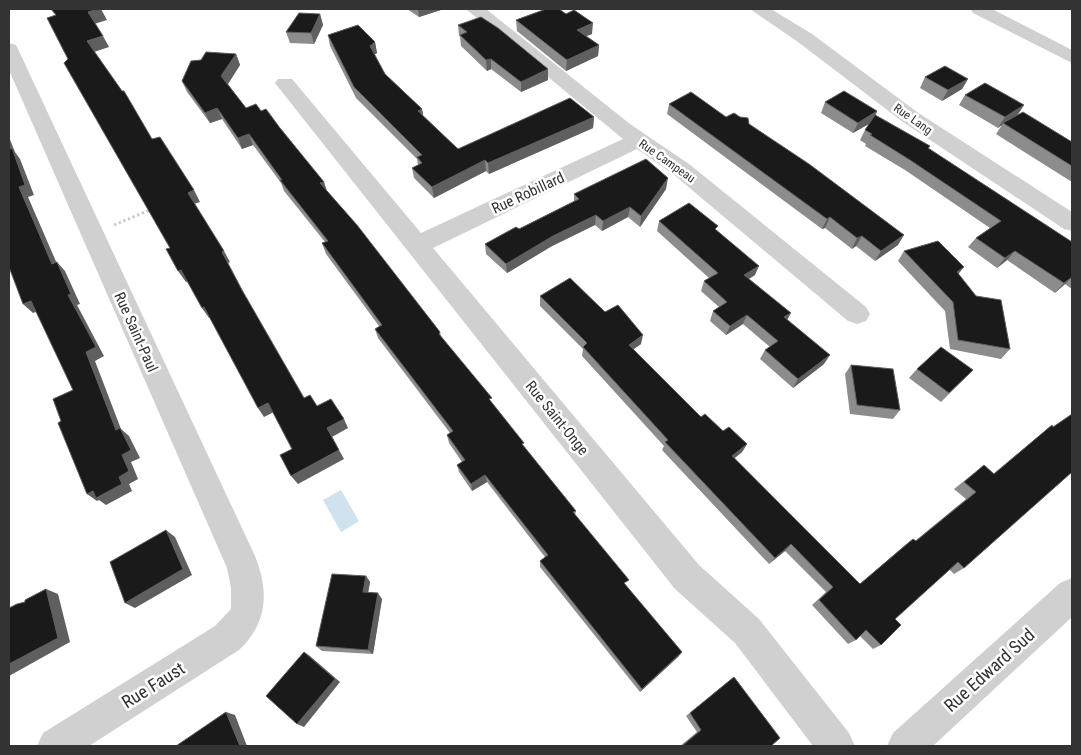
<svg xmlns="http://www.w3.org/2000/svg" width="1081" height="755" font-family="'Roboto Condensed',sans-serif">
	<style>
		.water { fill: #cfe2ee }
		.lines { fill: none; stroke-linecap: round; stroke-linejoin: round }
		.path { stroke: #cdcdcd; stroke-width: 3; stroke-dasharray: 2.5 2.5; stroke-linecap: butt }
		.minor { fill: #d0d0d0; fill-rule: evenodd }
		.wall { fill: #8c8c8c }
		.shaded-wall { fill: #5f5f5f }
		.building { fill: #1a1a1a; stroke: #5f5f5f }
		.labels { text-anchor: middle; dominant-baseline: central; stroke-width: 5; stroke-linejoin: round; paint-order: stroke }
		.far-street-label { font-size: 12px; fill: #333; stroke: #fff }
		.street-label { font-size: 15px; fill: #333; stroke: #fff }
		.near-street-label { font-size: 18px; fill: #333; stroke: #fff }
	</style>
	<rect width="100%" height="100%" fill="#fff"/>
	<path class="water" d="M 341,490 L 359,521 L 341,532 L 323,500 Z"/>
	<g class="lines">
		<path class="path" d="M 114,225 L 150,210"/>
		<g class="minor">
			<path d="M 466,9 L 486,9 L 630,124 L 689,164 L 866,307 L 870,314 L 866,321 L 857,324 L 848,321 L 673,174 L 637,149 L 433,248 L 699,565 L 759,619 L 849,733 L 855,746 L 813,746 L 735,643 L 675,589 L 275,83 L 278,79 L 292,79 L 421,233 L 623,139 Z"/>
			<path d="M 750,9 L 771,9 L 812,34 L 917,112 L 1072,212 L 1072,231 L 1064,229 L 903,122 L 798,42 Z"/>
			<path d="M 970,9 L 992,9 L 1072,50 L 1072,63 L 973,13 Z"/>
			<path d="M 9,43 L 16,45 L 18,49 L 255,556 C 269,591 268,623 239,650 L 89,746 L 37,746 L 43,733 L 215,626 L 231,609 L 231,588 L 227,568 L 9,70 Z"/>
			<path d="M 1072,578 L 1072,617 L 933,746 L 887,746 L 893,733 L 1060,583 Z"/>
		</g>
	</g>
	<g class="wall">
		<path d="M 407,9 L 444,9 L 419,17 Z"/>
		<path d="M 320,14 L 323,25 L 314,44 L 290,43 L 286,32 Z"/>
		<path d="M 516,20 L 592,34 L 586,36 L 599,45 L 598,56 L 566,71 L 517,31 Z"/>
		<path d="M 458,25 L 548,69 L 548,80 L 521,92 L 491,69 L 487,71 L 461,46 L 460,37 L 459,36 Z"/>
		<path d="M 328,35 L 375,42 L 377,53 L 374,55 L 385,74 L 422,109 L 423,116 L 458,149 L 594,117 L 593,128 L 489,174 L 486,171 L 434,198 L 414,178 L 412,168 L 418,165 L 417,159 L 356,98 L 330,46 Z"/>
		<path d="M 236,54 L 240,65 L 228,84 L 246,108 L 261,111 L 324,182 L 327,191 L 440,332 L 441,337 L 492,403 L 524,447 L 576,511 L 575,515 L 626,586 L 679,656 L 640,692 L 540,567 L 540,561 L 545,557 L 487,482 L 472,491 L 459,472 L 457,465 L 462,462 L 449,443 L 447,435 L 450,433 L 378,338 L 375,329 L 379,326 L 326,254 L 322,243 L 325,242 L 284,191 L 281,183 L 253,145 L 242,149 L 222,119 L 210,123 L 187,92 L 182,81 L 201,60 Z"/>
		<path d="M 925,77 L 968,79 L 962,89 L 942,101 L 920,88 Z"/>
		<path d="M 965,95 L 1024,105 L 1017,115 L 1072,142 L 1072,182 L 996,134 L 1002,125 L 998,128 L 959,105 Z"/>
		<path d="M 825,102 L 877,111 L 876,115 L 930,146 L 929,149 L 1072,242 L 1072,289 L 1065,284 L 1055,293 L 1007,260 L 997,268 L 968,247 L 976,238 L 990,228 L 905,170 L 865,146 L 866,144 L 860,140 L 865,130 L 869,124 L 853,133 L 821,113 Z"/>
		<path d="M 669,104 L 726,117 L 749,124 L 898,245 L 875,261 L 856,246 L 852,249 L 825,228 L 822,229 L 667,114 Z"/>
		<path d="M 666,189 L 640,227 L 628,217 L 602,231 L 595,225 L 552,246 L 507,273 L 486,254 L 485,244 L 519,229 L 574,201 L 574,194 Z"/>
		<path d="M 659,221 L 717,231 L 755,275 L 749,279 L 787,320 L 824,364 L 793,388 L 760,359 L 765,350 L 770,347 L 743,324 L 726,335 L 710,321 L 713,311 L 719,307 L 701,291 L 704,281 L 709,278 L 657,231 Z"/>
		<path d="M 904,251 L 958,274 L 976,296 L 1010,349 L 1001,359 L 950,349 L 945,311 L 898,261 Z"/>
		<path d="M 540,296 L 605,312 L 641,344 L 633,349 L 701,417 L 723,431 L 747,444 L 742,452 L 735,458 L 860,584 L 905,545 L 913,539 L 915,541 L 966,499 L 954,489 L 974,473 L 993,474 L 1052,425 L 964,568 L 954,574 L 949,569 L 895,619 L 881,645 L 873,649 L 860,636 L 856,640 L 848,644 L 812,605 L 826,592 L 785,551 L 769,564 L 662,450 L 664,446 L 582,356 L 583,349 L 540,306 Z"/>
		<path d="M 851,365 L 900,410 L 893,419 L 850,414 L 845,374 Z"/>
		<path d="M 917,369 L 973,370 L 941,402 L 909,378 Z"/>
		<path d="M 366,576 L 370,582 L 368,593 L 382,599 L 373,654 L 322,651 L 316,646 Z"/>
		<path d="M 734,677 L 771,746 L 680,746 L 697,732 L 686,716 Z"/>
	</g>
	<g class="shaded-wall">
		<path d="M 99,9 L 101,9 L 107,20 L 94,24 L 88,12 Z"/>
		<path d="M 418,9 L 444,9 L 419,17 Z"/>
		<path d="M 320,14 L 323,25 L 314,44 L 311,33 Z"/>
		<path d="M 593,23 L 592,34 L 577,40 L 577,30 Z"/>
		<path d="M 103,36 L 109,47 L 94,52 L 87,41 Z"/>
		<path d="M 375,42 L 377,53 L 372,56 L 370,46 Z"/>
		<path d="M 599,45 L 598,56 L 566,71 L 567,60 Z"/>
		<path d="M 236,54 L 240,65 L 226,87 L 221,76 Z"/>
		<path d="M 491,59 L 491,69 L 487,71 L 486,60 Z"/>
		<path d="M 548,69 L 548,80 L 521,92 L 521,82 Z"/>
		<path d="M 968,79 L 962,89 L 942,101 L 948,90 Z"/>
		<path d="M 1024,105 L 1017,116 L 1003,123 L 1002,125 L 998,128 L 1005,117 Z"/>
		<path d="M 217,108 L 222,119 L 210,123 L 205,113 Z"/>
		<path d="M 422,109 L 424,120 L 418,111 Z"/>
		<path d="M 877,111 L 872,122 L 853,133 L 858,123 Z"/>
		<path d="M 594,117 L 593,128 L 489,174 L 488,163 Z"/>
		<path d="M 249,134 L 253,145 L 242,149 L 238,138 Z"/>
		<path d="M 9,137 L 15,152 L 20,159 L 34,195 L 28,197 L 61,273 L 52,264 L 19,187 L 9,147 Z"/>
		<path d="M 485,160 L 486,171 L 434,198 L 432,187 Z"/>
		<path d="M 668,178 L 666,189 L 640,227 L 641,216 Z"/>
		<path d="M 324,182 L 327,192 L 320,183 Z"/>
		<path d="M 194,190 L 200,202 L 194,204 L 188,193 Z"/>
		<path d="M 630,207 L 628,217 L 602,231 L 603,221 Z"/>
		<path d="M 596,215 L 595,225 L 552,246 L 507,273 L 506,264 L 553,236 Z"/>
		<path d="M 830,217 L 825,228 L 822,229 L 827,219 Z"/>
		<path d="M 904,235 L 898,245 L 875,261 L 881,251 Z"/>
		<path d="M 862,236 L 856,246 L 852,249 L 857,238 Z"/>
		<path d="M 224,251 L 230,262 L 228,263 L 242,290 L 222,252 Z"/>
		<path d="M 1015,251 L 1007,260 L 997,268 L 1005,258 Z"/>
		<path d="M 57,262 L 65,271 L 80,304 L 77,305 L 104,356 L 95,361 L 121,429 L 129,436 L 140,458 L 131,462 L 138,479 L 129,484 L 132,491 L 106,505 L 99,500 L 97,501 L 87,494 L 119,477 L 122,455 L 116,430 L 86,352 L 68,295 Z"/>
		<path d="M 759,266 L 755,275 L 740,284 L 744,275 Z"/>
		<path d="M 964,267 L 956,277 L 957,272 Z"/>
		<path d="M 181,270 L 189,281 L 186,282 L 178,271 Z"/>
		<path d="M 1072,277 L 1065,284 L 1055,293 L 1064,283 Z"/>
		<path d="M 31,301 L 41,310 L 33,313 L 23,304 Z"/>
		<path d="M 204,307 L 211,318 L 209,318 L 202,308 Z"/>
		<path d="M 791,313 L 786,322 L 784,317 Z"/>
		<path d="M 747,315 L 743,324 L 726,335 L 730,326 Z"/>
		<path d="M 643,335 L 641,344 L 627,354 L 629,345 Z"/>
		<path d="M 830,355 L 824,364 L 793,388 L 798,379 Z"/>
		<path d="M 268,403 L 274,412 L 264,417 L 258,408 Z"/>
		<path d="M 344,419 L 348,428 L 332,437 L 327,428 Z"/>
		<path d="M 747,444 L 742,452 L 728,463 L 732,456 Z"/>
		<path d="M 339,450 L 344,459 L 298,484 L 291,476 Z"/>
		<path d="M 485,475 L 487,482 L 472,491 L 471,484 Z"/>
		<path d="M 166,530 L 175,537 L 192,575 L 135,608 L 125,603 Z"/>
		<path d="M 791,544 L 785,551 L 769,564 L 775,558 Z"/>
		<path d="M 366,576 L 370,582 L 367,598 L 363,592 Z"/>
		<path d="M 46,589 L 58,594 L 70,642 L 9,676 L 9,664 Z"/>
		<path d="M 378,593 L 382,599 L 373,654 L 368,650 Z"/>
		<path d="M 304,652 L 310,656 L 340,682 L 304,727 L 297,724 Z"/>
		<path d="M 682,652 L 679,656 L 640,692 L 642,689 Z"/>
		<path d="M 226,712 L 235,715 L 247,746 L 240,746 Z"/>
	</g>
	<g class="building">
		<path d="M 51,9 L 99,9 L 88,12 L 103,36 L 87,41 L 122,91 L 124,91 L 152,139 L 160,137 L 194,190 L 188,193 L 224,251 L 222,252 L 242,290 L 304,398 L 310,395 L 317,406 L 331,399 L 344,419 L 327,428 L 339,450 L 291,476 L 280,455 L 292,449 L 268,403 L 258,408 L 204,307 L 202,308 L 181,270 L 178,271 L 166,249 L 170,248 L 64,63 L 68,59 L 47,18 L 56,15 Z"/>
		<path d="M 546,9 L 559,9 L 566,14 L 574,10 L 593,23 L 577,30 L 599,45 L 567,60 L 516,20 Z"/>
		<path d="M 299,13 L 320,14 L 311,33 L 286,32 Z"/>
		<path d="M 481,17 L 498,28 L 548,69 L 521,82 L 491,59 L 486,60 L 460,35 L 467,32 L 458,25 Z"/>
		<path d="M 358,25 L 375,42 L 370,46 L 385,74 L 422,109 L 418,111 L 458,149 L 570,98 L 594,117 L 488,163 L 485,160 L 432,187 L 412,168 L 422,163 L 417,157 L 422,155 L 354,87 L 328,35 Z"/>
		<path d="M 206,52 L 236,54 L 221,76 L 246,108 L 256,104 L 261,111 L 266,109 L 280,128 L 324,182 L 320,183 L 357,225 L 440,332 L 439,334 L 492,398 L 489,399 L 524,443 L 522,444 L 576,511 L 573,512 L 629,580 L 624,583 L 682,652 L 642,689 L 540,561 L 548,555 L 485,475 L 471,484 L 457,465 L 465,460 L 447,435 L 453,431 L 375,329 L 382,325 L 322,243 L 328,241 L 280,180 L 282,180 L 249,134 L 238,138 L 217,108 L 205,113 L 182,81 L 191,61 L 201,60 Z"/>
		<path d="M 945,66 L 968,79 L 948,90 L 925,77 Z"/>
		<path d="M 985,83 L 1024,105 L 1005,117 L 965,95 Z"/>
		<path d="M 844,91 L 877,111 L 858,123 L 825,102 Z"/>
		<path d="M 691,92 L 726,117 L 734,113 L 740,117 L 748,118 L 749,124 L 809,164 L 904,235 L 881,251 L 862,236 L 857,238 L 830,217 L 827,219 L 669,104 Z"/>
		<path d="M 1023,112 L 1072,142 L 1072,166 L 1003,123 Z"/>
		<path d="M 875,115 L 930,146 L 928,148 L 1072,242 L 1072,277 L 1064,283 L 1015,251 L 1005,258 L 976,238 L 1001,221 L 910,160 L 870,135 L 872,134 L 865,130 Z"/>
		<path d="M 9,147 L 10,149 L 12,148 L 25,185 L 19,187 L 52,264 L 57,262 L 71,294 L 68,295 L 96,347 L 86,352 L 116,430 L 120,428 L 131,450 L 122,455 L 129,471 L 119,477 L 122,484 L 96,498 L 93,491 L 87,494 L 58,423 L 61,421 L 53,399 L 73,390 L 31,301 L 23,304 L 9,267 Z"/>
		<path d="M 646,159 L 668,178 L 641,216 L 630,207 L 603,221 L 596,215 L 553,236 L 506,264 L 485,244 L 516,227 L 519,229 L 579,199 L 574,194 Z"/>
		<path d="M 689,203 L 718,226 L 715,229 L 759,266 L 744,275 L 791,313 L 784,317 L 830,355 L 798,379 L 765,350 L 778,341 L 747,315 L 730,326 L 713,311 L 727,302 L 704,281 L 718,273 L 659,221 Z"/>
		<path d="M 938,241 L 964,267 L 957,272 L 976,296 L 1001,300 L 1010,349 L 958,340 L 953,302 L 904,251 Z"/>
		<path d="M 570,278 L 605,312 L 618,305 L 643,335 L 629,345 L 701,417 L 705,414 L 723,431 L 729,427 L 747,444 L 732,456 L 860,584 L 913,539 L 916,541 L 976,492 L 964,482 L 984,465 L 994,474 L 1052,425 L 1053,427 L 1072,414 L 1072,472 L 964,568 L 958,562 L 895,619 L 901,625 L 881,645 L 866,630 L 856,640 L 819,600 L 833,587 L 791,544 L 775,558 L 665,442 L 668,440 L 583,347 L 587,343 L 540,296 Z"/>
		<path d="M 941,347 L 973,370 L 949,393 L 917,369 Z"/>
		<path d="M 851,365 L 893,369 L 900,410 L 857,405 Z"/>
		<path d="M 166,530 L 183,569 L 125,603 L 110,562 Z"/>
		<path d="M 332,574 L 366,576 L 363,592 L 378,593 L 368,650 L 316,646 Z"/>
		<path d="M 46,589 L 58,638 L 9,664 L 9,608 L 17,604 L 25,602 L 25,600 Z"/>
		<path d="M 304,652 L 335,679 L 297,724 L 266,696 Z"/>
		<path d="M 734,677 L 780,738 L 771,746 L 682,746 L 701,730 L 690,713 Z"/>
		<path d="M 226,712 L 240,746 L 176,746 Z"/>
	</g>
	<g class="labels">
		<g class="far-street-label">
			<text transform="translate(913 119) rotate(35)">Rue Lang</text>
			<text transform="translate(667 161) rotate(35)">Rue Campeau</text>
		</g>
		<g class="street-label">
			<text transform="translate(528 193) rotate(-25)">Rue Robillard</text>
			<text transform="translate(136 332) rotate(66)">Rue Saint-Paul</text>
			<text transform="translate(557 418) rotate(51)">Rue Saint-Onge</text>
		</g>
		<g class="near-street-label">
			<text transform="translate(989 670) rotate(-42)">Rue Edward Sud</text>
			<text transform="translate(153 685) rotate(-32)">Rue Faust</text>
		</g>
	</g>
	<rect width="1081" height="755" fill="none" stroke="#333333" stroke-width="20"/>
</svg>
